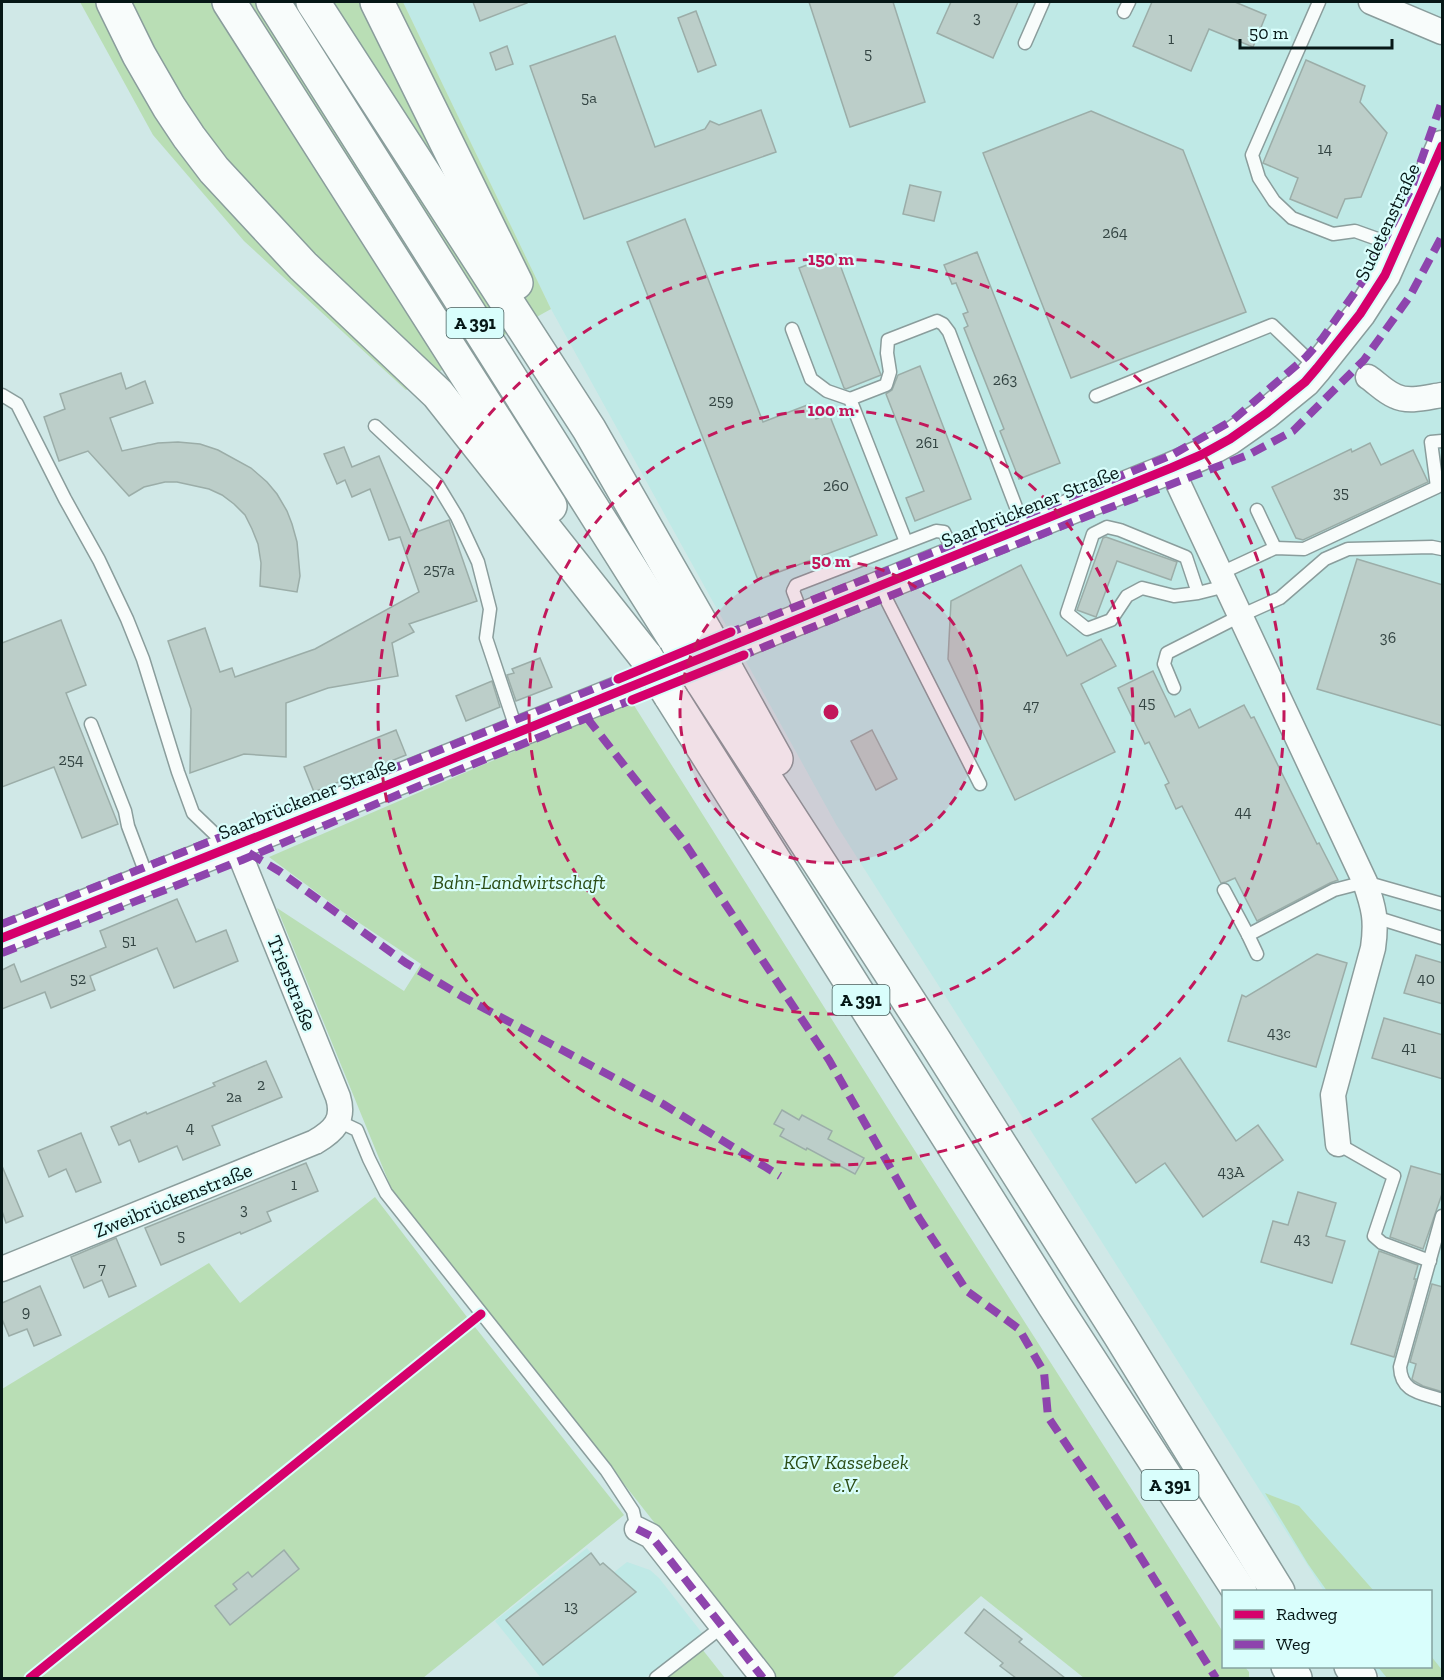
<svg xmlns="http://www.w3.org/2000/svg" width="1444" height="1680" font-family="'Zilla Slab',serif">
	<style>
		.built { fill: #bfe9e6 }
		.green { fill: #b9deb5 }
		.building { fill: #bccec9; stroke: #9bada8; stroke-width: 1.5 }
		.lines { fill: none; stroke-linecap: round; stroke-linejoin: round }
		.service-casing { stroke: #8a9d9c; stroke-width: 15 }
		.minor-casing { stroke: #8a9d9c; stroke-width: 27 }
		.tertiary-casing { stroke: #8a9d9c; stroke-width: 33 }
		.motorway-casing { stroke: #8a9d9c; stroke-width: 36 }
		.service { stroke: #f8fcfb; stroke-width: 12 }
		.minor { stroke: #f8fcfb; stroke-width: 24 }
		.tertiary { stroke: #f8fcfb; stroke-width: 30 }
		.motorway { stroke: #f8fcfb; stroke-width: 33 }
		.motorway-bridge-casing { stroke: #8a9d9c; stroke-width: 36; stroke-linecap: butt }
		.motorway-bridge { stroke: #f8fcfb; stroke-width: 33 }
		.quiet { stroke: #8e44ad; stroke-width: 8; stroke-dasharray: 15 8; stroke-linecap: butt }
		.cycleway-casing { stroke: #d9fefc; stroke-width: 13 }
		.cycleway { stroke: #d6006c; stroke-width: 9 }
		.ring { fill: none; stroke: #c2185b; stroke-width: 3; stroke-dasharray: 10 8 }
		.labels { text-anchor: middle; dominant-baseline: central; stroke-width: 4.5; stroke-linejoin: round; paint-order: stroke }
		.number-label { font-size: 16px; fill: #344543 }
		.shield { fill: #d9fefc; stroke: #455c5b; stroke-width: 1.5 }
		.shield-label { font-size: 18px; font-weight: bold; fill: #061716 }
		.street-label { font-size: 20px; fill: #061716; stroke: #d9fefc }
		.park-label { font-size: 20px; font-style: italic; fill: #2c4d16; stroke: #d9fefc }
		.centre { fill: #c2185b; stroke: #d9fefc; stroke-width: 3 }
		.ring-label { font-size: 18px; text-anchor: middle; font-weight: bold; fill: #c2185b; stroke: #d9fefc; stroke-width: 4.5; stroke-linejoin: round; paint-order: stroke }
	</style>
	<rect width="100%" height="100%" fill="#d0e8e7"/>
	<g class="built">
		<path d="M 403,2 L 1442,2 L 1442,1678 L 1381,1678 L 1373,1667 L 1430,1666 L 1430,1592 L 1324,1591 L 837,826 L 551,309 Z"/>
		<path d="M 587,1548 L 600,1565 L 602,1563 L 608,1570 L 613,1573 L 627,1562 L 650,1570 L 659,1578 L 702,1633 L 645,1678 L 541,1678 L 495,1621 Z"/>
	</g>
	<g class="green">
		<path d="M 80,2 L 403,2 L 551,309 L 406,390 L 244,241 L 153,135 Z"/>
		<path d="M 630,699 L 894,1118 L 1223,1632 L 1224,1666 L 1245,1667 L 1249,1672 L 1249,1678 L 1084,1678 L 981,1596 L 892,1678 L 777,1678 L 392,1190 L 277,908 L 404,991 L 421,964 L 343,912 L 269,857 L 557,733 Z"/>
		<path d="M 375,1197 L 467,1317 L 624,1515 L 423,1678 L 2,1678 L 2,1389 L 209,1263 L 240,1303 Z"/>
		<path d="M 1265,1493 L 1299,1506 L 1374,1591 L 1327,1591 L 1308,1564 Z"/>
		<path d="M 702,1649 L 725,1678 L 666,1678 Z"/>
		<path d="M 1431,1656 L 1442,1670 L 1442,1678 L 1387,1678 L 1378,1667 L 1430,1666 Z"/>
	</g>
	<g class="building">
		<path d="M 473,2 L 527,2 L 527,3 L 480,21 Z"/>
		<path d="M 809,2 L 893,2 L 925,102 L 850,127 Z"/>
		<path d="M 951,2 L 1018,2 L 993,58 L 937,33 Z"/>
		<path d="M 1152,2 L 1235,2 L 1266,15 L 1253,47 L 1209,29 L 1191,71 L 1133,46 Z"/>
		<path d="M 696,11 L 716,65 L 698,72 L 678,18 Z"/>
		<path d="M 615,36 L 655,147 L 705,129 L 710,121 L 719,125 L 761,110 L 776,152 L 584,219 L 530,66 Z"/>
		<path d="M 507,46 L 513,64 L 496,70 L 490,53 Z"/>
		<path d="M 1306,60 L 1365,86 L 1360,102 L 1387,133 L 1361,197 L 1345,199 L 1337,218 L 1290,199 L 1298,178 L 1263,163 Z"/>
		<path d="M 1091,111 L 1183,150 L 1246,312 L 1071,378 L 983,153 Z"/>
		<path d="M 910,185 L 941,192 L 934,221 L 903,214 Z"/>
		<path d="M 685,219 L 763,422 L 810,404 L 816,419 L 829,414 L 877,535 L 758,580 L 627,242 Z"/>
		<path d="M 977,252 L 1060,463 L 1019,479 L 1000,431 L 1004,429 L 964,328 L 968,326 L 963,314 L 968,312 L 956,283 L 952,284 L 944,265 Z"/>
		<path d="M 836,254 L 881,375 L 846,389 L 844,388 L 799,268 Z"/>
		<path d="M 920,366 L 971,499 L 915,521 L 906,498 L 924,491 L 886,394 L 892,390 L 898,375 Z"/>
		<path d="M 121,373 L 126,389 L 145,381 L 153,403 L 110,418 L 122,451 L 158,443 L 178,442 L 200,444 L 218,450 L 251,468 L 267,482 L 277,494 L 287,511 L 292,524 L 297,542 L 300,576 L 297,592 L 260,586 L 261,563 L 258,544 L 252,529 L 245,515 L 234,504 L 222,495 L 209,489 L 177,482 L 165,482 L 144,487 L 129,496 L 88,451 L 59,461 L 44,417 L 65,409 L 60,394 Z"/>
		<path d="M 1370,443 L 1381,465 L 1413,450 L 1428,482 L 1303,540 L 1296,538 L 1272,487 L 1351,449 L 1352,452 Z"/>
		<path d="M 344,447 L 352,467 L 379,456 L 411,534 L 449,520 L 477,601 L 409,624 L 414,632 L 392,643 L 398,676 L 328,688 L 286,703 L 286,757 L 244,754 L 190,773 L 191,709 L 168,641 L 205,628 L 220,672 L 232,668 L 235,677 L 315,649 L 419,592 L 400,537 L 389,540 L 370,489 L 352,497 L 345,480 L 337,484 L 324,454 Z"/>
		<path d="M 1106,537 L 1177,562 L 1171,580 L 1117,561 L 1096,617 L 1077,610 L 1103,538 Z"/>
		<path d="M 1357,559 L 1443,585 L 1443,726 L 1317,689 Z"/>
		<path d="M 1021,565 L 1067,656 L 1101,639 L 1116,666 L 1081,684 L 1115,752 L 1015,800 L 948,659 L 951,601 Z"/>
		<path d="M 61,620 L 86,685 L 66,693 L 118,824 L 82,838 L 54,767 L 2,787 L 2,643 Z"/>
		<path d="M 540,658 L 552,687 L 516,701 L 507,675 L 514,673 L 512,669 Z"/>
		<path d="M 1153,671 L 1175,717 L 1190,709 L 1199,728 L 1244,705 L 1251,718 L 1254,717 L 1317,844 L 1319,843 L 1338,880 L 1330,883 L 1257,921 L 1235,878 L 1226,882 L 1221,883 L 1182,806 L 1176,809 L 1165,785 L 1169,783 L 1149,742 L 1145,744 L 1118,688 Z"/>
		<path d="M 492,681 L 500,707 L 466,721 L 456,696 Z"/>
		<path d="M 396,730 L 406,755 L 314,792 L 304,767 Z"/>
		<path d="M 872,730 L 897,779 L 876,790 L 851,741 Z"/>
		<path d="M 177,899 L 196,942 L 226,930 L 238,961 L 174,988 L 157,948 L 90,976 L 95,990 L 51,1008 L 45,992 L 2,1009 L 2,970 L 14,964 L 21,982 L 106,947 L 100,931 Z"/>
		<path d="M 1317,954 L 1347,963 L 1316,1067 L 1228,1041 L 1242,995 L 1246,997 Z"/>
		<path d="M 1416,955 L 1443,963 L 1443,1004 L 1404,993 Z"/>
		<path d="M 1384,1018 L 1443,1035 L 1443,1079 L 1372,1058 Z"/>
		<path d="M 1180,1058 L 1236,1141 L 1258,1125 L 1283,1160 L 1203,1217 L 1165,1163 L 1136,1183 L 1092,1119 Z"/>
		<path d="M 266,1061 L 282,1097 L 212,1126 L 220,1145 L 183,1160 L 177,1146 L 139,1162 L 130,1140 L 119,1145 L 111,1127 L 146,1112 L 147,1114 L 215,1086 L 213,1083 Z"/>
		<path d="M 782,1110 L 799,1120 L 802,1115 L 832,1131 L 828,1139 L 864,1158 L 855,1174 L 807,1148 L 806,1150 L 780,1136 L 784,1129 L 774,1124 Z"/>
		<path d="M 81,1133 L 101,1182 L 76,1192 L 66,1169 L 49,1177 L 38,1151 Z"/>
		<path d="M 306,1163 L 318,1191 L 267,1212 L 271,1221 L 241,1234 L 240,1232 L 161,1265 L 145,1228 Z"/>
		<path d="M 2,1166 L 23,1216 L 6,1223 L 2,1211 Z"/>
		<path d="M 1411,1166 L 1443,1175 L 1443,1191 L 1423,1249 L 1390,1237 Z"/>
		<path d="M 1298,1192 L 1336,1203 L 1326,1236 L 1345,1241 L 1332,1283 L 1261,1262 L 1273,1221 L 1288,1225 Z"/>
		<path d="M 116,1238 L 136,1286 L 109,1297 L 102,1280 L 84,1288 L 71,1257 Z"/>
		<path d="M 1379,1251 L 1418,1265 L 1414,1279 L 1416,1279 L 1394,1357 L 1351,1344 Z"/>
		<path d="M 1432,1284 L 1443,1287 L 1443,1392 L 1423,1386 L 1414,1381 L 1412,1379 L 1416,1364 L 1410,1362 Z"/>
		<path d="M 40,1286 L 61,1335 L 34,1346 L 27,1329 L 9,1336 L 2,1319 L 2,1303 Z"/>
		<path d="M 284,1550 L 299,1569 L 230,1625 L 215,1606 L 237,1589 L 233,1584 L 248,1572 L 252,1577 Z"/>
		<path d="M 591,1553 L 600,1565 L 603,1563 L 636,1592 L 543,1665 L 506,1620 Z"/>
		<path d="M 984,1609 L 1022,1639 L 1019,1642 L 1065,1678 L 1016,1678 L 1000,1666 L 1003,1663 L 965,1633 Z"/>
	</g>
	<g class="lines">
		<defs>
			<g id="service">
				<path d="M 1319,2 L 1252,155 L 1259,178 L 1274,201 L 1292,218 L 1333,234 L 1355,231 L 1397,246"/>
				<path d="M 1124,12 L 1129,2"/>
				<path d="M 1025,43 L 1043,2"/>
				<path d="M 792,329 L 811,379 L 827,391 L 850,399 L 906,542"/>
				<path d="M 2,395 L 17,404 L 65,499 L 99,560 L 127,619 L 143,659 L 178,772 L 193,813 L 219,838 L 224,849"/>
				<path d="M 1096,396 L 1272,325 L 1317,368"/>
				<path d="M 850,399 L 886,385 L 890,372 L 887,353 L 888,340 L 937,321 L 943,324 L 949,332 L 1024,528"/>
				<path d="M 375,426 L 437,484 L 457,517 L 478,562 L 490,609 L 486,638 L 517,731"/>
				<path d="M 1257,510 L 1275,548"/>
				<path d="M 1221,573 L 1275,548 L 1304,549 L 1437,487 L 1431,442 L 1442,441"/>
				<path d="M 880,587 L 980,784"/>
				<path d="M 1198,593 L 1174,596 L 1142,588 L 1127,596 L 1111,620 L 1087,629 L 1067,613 L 1093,534 L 1107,527 L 1120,530 L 1186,557 L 1198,593 L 1226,586"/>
				<path d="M 803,617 L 793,591 L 796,585 L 936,531 L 944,532 L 955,555"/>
				<path d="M 1174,688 L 1164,664 L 1167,653 L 1240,616 L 1280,598 L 1325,559 L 1348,549 L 1432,547 L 1442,549"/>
				<path d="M 91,724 L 125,811 L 128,826 L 148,879"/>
				<path d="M 1224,890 L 1248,935 L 1334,890 L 1365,882 L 1442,904"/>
				<path d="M 1375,917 L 1442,938"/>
				<path d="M 1248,935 L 1257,954"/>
				<path d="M 338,1121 L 357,1130 L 369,1159 L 386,1193 L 606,1470 L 633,1511 L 637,1529"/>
				<path d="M 1338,1144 L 1394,1176 L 1374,1236 L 1382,1243 L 1430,1261"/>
				<path d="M 1442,1216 L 1400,1367 C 1401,1393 1422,1393 1442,1400"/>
				<path d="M 656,1678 L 723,1626"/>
			</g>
			<g id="minor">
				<path d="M 1371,2 L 1442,32"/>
				<path d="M 1368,377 C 1377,383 1385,392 1395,396 C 1409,403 1428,397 1442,395"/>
				<path d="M 1171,468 L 1365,882 C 1374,908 1377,920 1373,948 L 1333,1095 L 1338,1144"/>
				<path d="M 2,1269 L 315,1142 C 334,1131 345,1120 338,1097 L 236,845"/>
				<path d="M 637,1529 L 651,1536 L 763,1678"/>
			</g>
			<g id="tertiary">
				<path d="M 738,644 L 1171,468 L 1201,455 L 1230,439 L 1267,413 L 1305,382 L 1317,368 L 1360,314 L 1385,275 L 1442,146"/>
				<path d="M 2,938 L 625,689"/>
			</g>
			<g id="motorway">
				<path d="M 113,2 L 139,55 L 169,107 L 189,137 L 214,170 L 303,266 L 438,394 L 646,657"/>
				<path d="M 229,2 L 550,506"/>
				<path d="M 273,2 L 678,644"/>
				<path d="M 313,2 L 589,429 L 706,633"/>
				<path d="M 377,2 L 516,283"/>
				<path d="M 727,671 L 776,759"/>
				<path d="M 702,681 L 934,1040 L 1120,1335 L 1278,1592"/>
				<path d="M 670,695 L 1054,1305 L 1240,1592"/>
				<path d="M 1288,1666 L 1295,1678"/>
				<path d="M 1351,1666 L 1360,1678"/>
			</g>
		</defs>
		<use href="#service" class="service-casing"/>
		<use href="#minor" class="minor-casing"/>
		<use href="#tertiary" class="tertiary-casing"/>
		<use href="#motorway" class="motorway-casing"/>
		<use href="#service" class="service"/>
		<use href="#minor" class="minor"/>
		<use href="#tertiary" class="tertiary"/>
		<use href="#motorway" class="motorway"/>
		<defs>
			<g id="motorway-bridge">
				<path d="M 706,633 L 727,671"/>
				<path d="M 678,644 L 702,681"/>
				<path d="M 646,657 L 670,695"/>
			</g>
		</defs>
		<use href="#motorway-bridge" class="motorway-bridge-casing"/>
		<use href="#motorway-bridge" class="motorway-bridge"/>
		<g class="quiet">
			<path d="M 726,634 L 972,537 L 1172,455 L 1233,420 L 1306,357 L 1322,339 L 1365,278 L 1412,187 L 1442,101"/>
			<path d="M 739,657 L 1072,522 L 1248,455 L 1293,431 L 1364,360 L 1410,296 L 1442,236"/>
			<path d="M 587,718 L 682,839 L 829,1060 L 919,1218 L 967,1291 L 1019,1329 L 1044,1372 L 1048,1417 L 1120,1524 L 1216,1678"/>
			<path d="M 249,853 L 279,871 L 406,963 L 465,998 L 663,1104 L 780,1176"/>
			<path d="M 2,924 L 621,678"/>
			<path d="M 2,953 L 242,860 L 407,791 L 636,698"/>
			<path d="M 637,1529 L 651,1536 L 763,1678"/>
		</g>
		<defs>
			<g id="cycleway">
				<path d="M 618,679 L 731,632"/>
				<path d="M 632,700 L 744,655"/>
				<path d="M 2,938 L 395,782 L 1171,468 L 1201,455 L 1230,439 L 1267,413 L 1305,382 L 1317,368 L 1360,314 L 1385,275 L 1442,146"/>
				<path d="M 30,1678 L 481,1314"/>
			</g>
		</defs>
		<use href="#cycleway" class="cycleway-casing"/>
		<use href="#cycleway" class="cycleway"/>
	</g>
	<circle cx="831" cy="712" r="151" fill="#c2185b" fill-opacity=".12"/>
	<g class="ring">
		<circle cx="831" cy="712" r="151"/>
		<circle cx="831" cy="712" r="302"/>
		<circle cx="831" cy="712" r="453"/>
	</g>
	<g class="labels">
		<g class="number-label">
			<text x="977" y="17">3</text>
			<text x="1171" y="38">1</text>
			<text x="868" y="53">5</text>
			<text x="589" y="97">5a</text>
			<text x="1325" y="148">14</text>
			<text x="1115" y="232">264</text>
			<text x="1005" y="379">263</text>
			<text x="721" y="400">259</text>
			<text x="927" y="442">261</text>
			<text x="836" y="485">260</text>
			<text x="1341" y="492">35</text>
			<text x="439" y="569">257a</text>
			<text x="1388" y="637">36</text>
			<text x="1147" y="702">45</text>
			<text x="1031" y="705">47</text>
			<text x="71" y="759">254</text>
			<text x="1243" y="811">44</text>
			<text x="129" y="940">51</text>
			<text x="78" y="978">52</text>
			<text x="1426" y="978">40</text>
			<text x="1279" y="1032">43c</text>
			<text x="1409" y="1047">41</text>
			<text x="261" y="1084">2</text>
			<text x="234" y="1096">2a</text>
			<text x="190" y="1127">4</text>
			<text x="1231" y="1171">43A</text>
			<text x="294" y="1184">1</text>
			<text x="244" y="1209">3</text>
			<text x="181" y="1235">5</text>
			<text x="1302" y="1238">43</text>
			<text x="102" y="1268">7</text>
			<text x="26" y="1311">9</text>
			<text x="571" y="1606">13</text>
		</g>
		<g class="shield">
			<rect x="446.5" y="308" width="57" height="30" rx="4.5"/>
			<rect x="832.5" y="985" width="57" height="30" rx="4.5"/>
			<rect x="1141.5" y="1470" width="57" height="30" rx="4.5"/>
		</g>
		<g class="shield-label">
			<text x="475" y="323">A 391</text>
			<text x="861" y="1000">A 391</text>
			<text x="1170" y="1485">A 391</text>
		</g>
		<g class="street-label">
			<text transform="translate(1387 222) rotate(-65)">Sudetenstraße</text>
			<text transform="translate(1030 506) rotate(-22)">Saarbrückener Straße</text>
			<text transform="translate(307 798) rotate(-22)">Saarbrückener Straße</text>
			<text transform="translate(292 983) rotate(68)">Trierstraße</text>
			<text transform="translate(173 1200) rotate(-22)">Zweibrückenstraße</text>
		</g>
		<g class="park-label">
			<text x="519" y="882">Bahn-Landwirtschaft</text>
			<text x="846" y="1462">KGV Kassebeek<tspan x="846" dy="23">e.V.</tspan></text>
		</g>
	</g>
	<circle cx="831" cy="712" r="9" class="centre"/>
	<g class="ring-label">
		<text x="831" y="265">150 m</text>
		<text x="831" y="416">100 m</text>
		<text x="831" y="567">50 m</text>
	</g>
	<rect width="1444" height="1680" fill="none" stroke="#061716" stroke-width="6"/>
	<rect x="1222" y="1590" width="210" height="78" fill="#d9fefc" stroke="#85a2a0" stroke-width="1.5"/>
	<rect x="1234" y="1610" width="30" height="9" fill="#d6006c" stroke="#85a2a0" stroke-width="1.5"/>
	<text x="1276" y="1620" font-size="18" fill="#061716">Radweg</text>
	<rect x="1234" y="1640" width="30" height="9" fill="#8e44ad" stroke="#85a2a0" stroke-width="1.5"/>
	<text x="1276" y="1650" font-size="18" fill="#061716">Weg</text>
	<path d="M1240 39v9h152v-9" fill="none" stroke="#061716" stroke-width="3"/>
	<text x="1249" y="39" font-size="18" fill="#061716" stroke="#d9fefc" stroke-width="4.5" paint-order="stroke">50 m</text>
</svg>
